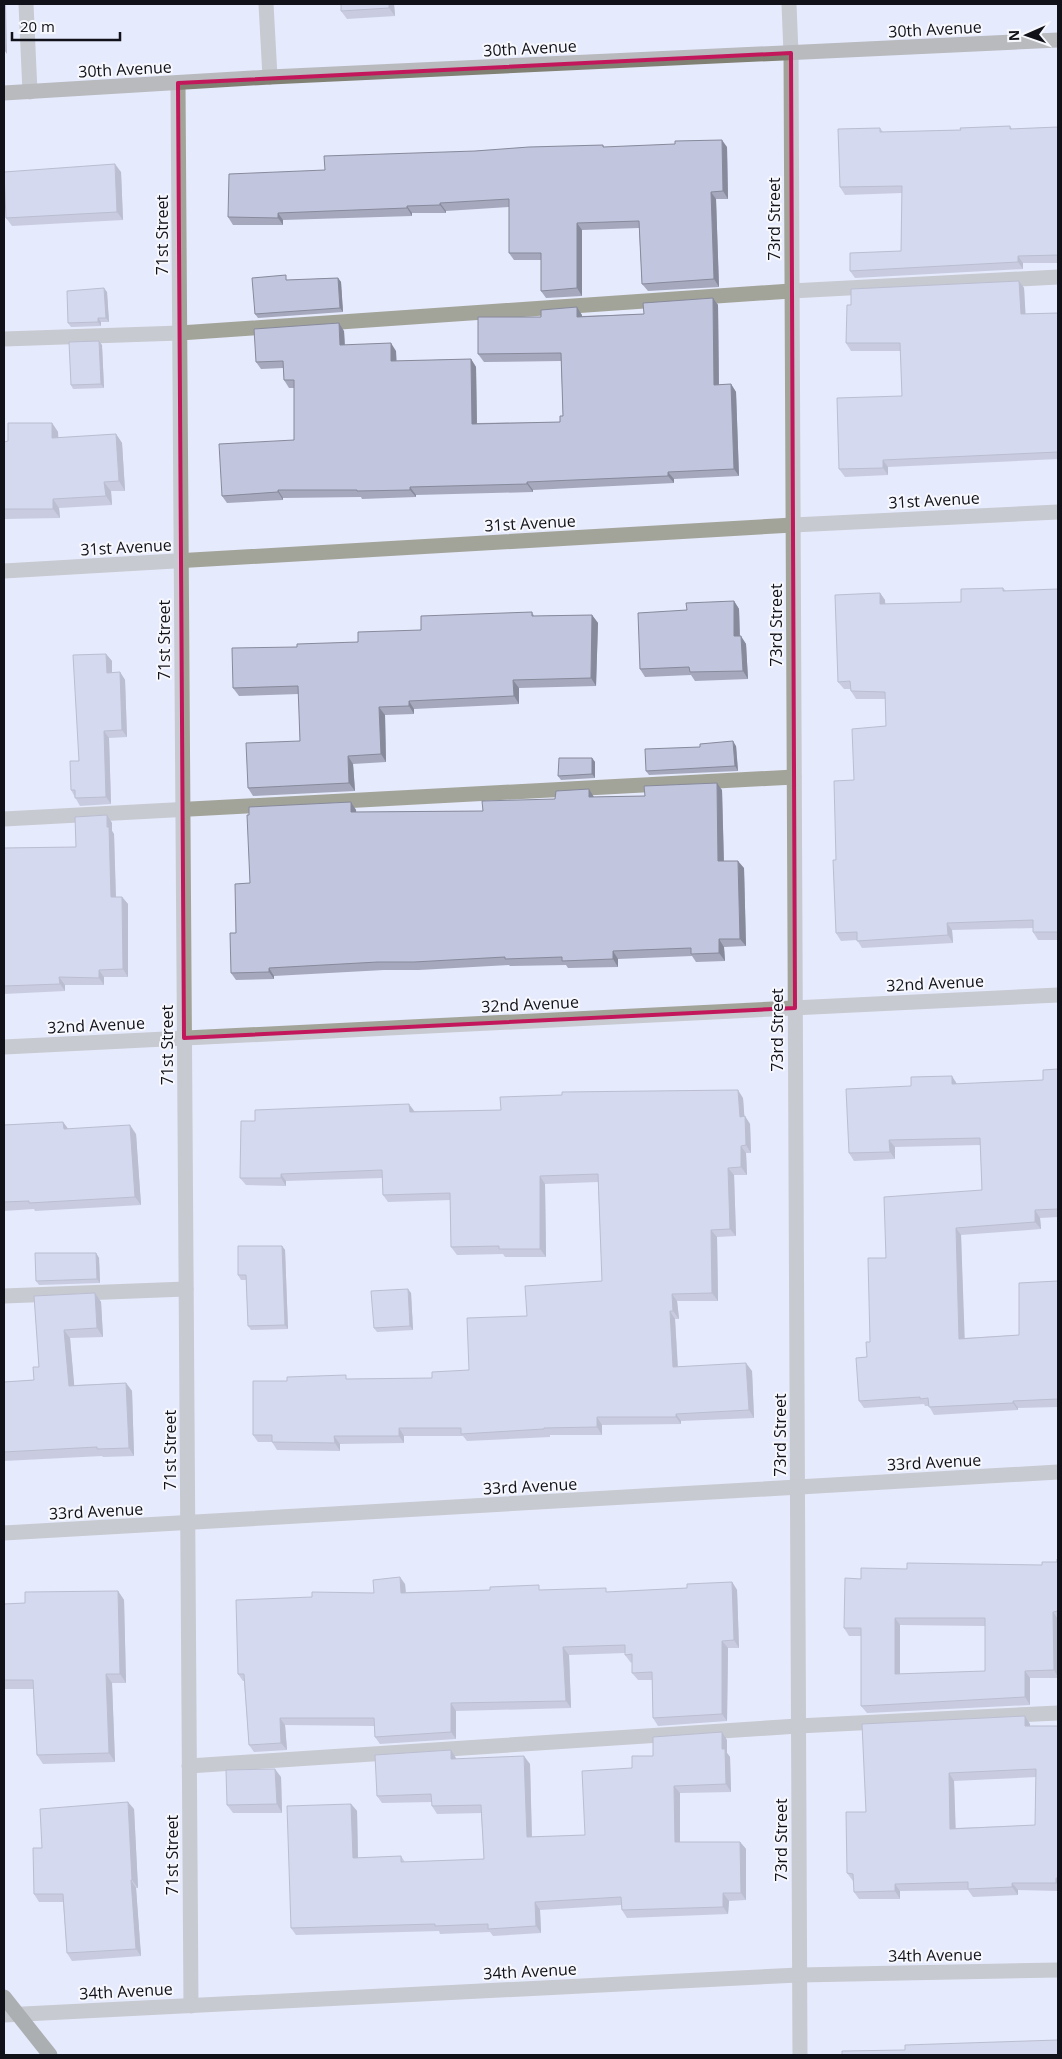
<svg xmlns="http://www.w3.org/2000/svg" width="1062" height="2059" font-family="'Open Sans',sans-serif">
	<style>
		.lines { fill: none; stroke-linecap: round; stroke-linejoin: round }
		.lane { stroke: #a3a499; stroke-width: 15 }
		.street { stroke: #a3a499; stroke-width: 15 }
		.secondary { stroke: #808172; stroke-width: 15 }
		.primary { stroke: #676957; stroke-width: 15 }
		.wall { fill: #a6a9be; fill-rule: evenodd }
		.shaded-wall { fill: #878a9b }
		.building { fill: #c1c5dd; stroke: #878a9b; fill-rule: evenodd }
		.marked { fill: none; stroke: #c2185b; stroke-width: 4; stroke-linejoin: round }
		.labels { text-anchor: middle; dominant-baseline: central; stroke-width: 4; stroke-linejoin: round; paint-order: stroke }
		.street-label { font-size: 16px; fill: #101119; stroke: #f7f8fd }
	</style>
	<rect width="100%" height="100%" fill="#e6eafd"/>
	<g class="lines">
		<g class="lane">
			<path d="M 26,4 L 30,92"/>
			<path d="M 4,339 L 180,333 L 791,291 L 1058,277"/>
			<path d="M 4,819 L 794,777"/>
			<path d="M 4,1296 L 186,1289"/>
			<path d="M 189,1766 L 798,1726 L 1058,1713"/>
		</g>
		<g class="street">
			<path d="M 266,4 L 270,77"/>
			<path d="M 789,4 L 791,53 L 800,2055"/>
			<path d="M 178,83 L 191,2006"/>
			<path d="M 4,571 L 793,525 L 1058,512"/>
			<path d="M 4,1047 L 1058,995"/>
			<path d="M 4,1533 L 1058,1472"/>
			<path d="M 4,2015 L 799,1975 L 1058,1970"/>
		</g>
		<path class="secondary" d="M 4,93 L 270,77 L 1058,40"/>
		<path class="primary" d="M 4,1997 L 50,2055"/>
	</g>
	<g class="wall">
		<path d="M 394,4 L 395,16 L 347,19 L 341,11 Z"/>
		<path d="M 458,4 L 483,4 L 459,5 Z"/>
		<path d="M 639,4 L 673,4 L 640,5 Z"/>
		<path d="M 1010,126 L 1012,129 L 1058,127 L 1058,263 L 1023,263 L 1023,269 L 855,278 L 850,271 L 901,251 L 902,193 L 845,195 L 840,187 L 880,128 L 883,132 L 961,130 Z"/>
		<path d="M 603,145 L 604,147 L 727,147 L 728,199 L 716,199 L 719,287 L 648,291 L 642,284 L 639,228 L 582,230 L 582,296 L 546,298 L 541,291 L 541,260 L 514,260 L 509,253 L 509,207 L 446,211 L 446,213 L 412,213 L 412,216 L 283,220 L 283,225 L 233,225 L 228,217 L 325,170 L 475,151 Z"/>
		<path d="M 121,172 L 123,220 L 12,226 L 6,218 Z"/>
		<path d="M 338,278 L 341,282 L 343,312 L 258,318 L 255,314 L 289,280 Z"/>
		<path d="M 1019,281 L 1024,288 L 1025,314 L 1058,313 L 1058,459 L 888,467 L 888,475 L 845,477 L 839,469 L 902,396 L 901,351 L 851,351 L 846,343 L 851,305 Z"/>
		<path d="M 107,292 L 109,322 L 101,322 L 101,326 L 71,327 L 68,323 Z"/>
		<path d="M 713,298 L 718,305 L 719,385 L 731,384 L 736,392 L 739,476 L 674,479 L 674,483 L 533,490 L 533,492 L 416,495 L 416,497 L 362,499 L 361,497 L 283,498 L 283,500 L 227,503 L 222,496 L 294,440 L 294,388 L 289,388 L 284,380 L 283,368 L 261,369 L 256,362 L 344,331 L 345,345 L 396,351 L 396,361 L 471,359 L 476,367 L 477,423 L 560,422 L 563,416 L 561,361 L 484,362 L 478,354 L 541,317 L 582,315 L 582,316 L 644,314 Z"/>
		<path d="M 102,345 L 104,388 L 73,389 L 71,385 Z"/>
		<path d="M 52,423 L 58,432 L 58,438 L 116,434 L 122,443 L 125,491 L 111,491 L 112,505 L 59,508 L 60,518 L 4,519 L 4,442 L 8,441 Z"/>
		<path d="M 1003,588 L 1006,591 L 1058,589 L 1058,940 L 1038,940 L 1033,932 L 1033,928 L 952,930 L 953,943 L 862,948 L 857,940 L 841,941 L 836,933 L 836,860 L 854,780 L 886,726 L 885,699 L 856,699 L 851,691 L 850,689 L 844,689 L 838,682 L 880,593 L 885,600 L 885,604 L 961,602 Z"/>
		<path d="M 734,601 L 739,609 L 740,636 L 746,644 L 748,679 L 695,681 L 691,675 L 645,677 L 640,669 L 687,610 Z"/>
		<path d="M 532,612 L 534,616 L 592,615 L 598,623 L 596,686 L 519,688 L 519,704 L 414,709 L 414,714 L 385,715 L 386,762 L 353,764 L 355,791 L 253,796 L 248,788 L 300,741 L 299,694 L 239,696 L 233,688 L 297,647 L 358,642 L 421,630 Z"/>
		<path d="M 106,654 L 112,661 L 112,673 L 120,672 L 125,680 L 127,737 L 109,738 L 111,804 L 80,806 L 71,790 Z"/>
		<path d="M 736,746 L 738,771 L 649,775 L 646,771 L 700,747 Z"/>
		<path d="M 592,758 L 595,762 L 595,778 L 561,780 L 558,776 Z"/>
		<path d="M 722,790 L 724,861 L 744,868 L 746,946 L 724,947 L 725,961 L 696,962 L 692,956 L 618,959 L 618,967 L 568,968 L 566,965 L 510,966 L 509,965 L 419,970 L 384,970 L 274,976 L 274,979 L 236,980 L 231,973 L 236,933 L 250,883 L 249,815 L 351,802 L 356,810 L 356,812 L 483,811 L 555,799 L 594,797 L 645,796 Z"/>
		<path d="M 107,815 L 112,823 L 112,831 L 114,834 L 116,897 L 122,897 L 128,904 L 128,977 L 104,977 L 104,985 L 65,985 L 65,991 L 4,994 L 4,848 L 76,847 Z"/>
		<path d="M 1058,1069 L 1058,1217 L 1040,1218 L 1041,1229 L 961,1235 L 964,1338 L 1019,1335 L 1058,1281 L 1058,1407 L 1018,1408 L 1018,1410 L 934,1415 L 929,1406 L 925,1406 L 924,1404 L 864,1408 L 859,1401 L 886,1258 L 982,1190 L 980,1145 L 895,1147 L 895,1159 L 854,1161 L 849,1153 L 957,1084 L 1043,1080 Z"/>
		<path d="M 743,1098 L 744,1116 L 750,1124 L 751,1153 L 746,1153 L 747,1175 L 734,1175 L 736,1236 L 717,1237 L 718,1301 L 677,1301 L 679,1319 L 675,1319 L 678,1367 L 752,1371 L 754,1418 L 681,1421 L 681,1424 L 602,1425 L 602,1435 L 550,1435 L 550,1437 L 467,1441 L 463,1436 L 404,1436 L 404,1443 L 340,1444 L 340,1451 L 277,1450 L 272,1442 L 258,1442 L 253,1435 L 287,1381 L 348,1379 L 432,1378 L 469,1370 L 527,1316 L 602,1281 L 598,1182 L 545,1184 L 546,1257 L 505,1257 L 503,1254 L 457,1255 L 451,1247 L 450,1200 L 388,1202 L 383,1195 L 382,1178 L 286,1181 L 286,1186 L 246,1185 L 240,1178 L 255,1121 L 414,1111 L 501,1110 Z"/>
		<path d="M 63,1122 L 68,1129 L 136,1134 L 141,1205 L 35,1211 L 34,1209 L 4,1211 L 4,1125 Z"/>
		<path d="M 282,1246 L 285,1250 L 288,1329 L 251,1330 L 248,1326 L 246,1280 L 241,1280 L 238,1275 Z"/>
		<path d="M 96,1253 L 99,1258 L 100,1283 L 39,1285 L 36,1281 Z"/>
		<path d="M 95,1293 L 101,1302 L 103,1337 L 70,1338 L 74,1385 L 126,1383 L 132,1391 L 134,1456 L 103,1457 L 102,1456 L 4,1461 L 4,1382 L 34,1380 L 39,1367 L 34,1296 Z"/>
		<path d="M 411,1293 L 413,1330 L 377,1332 L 374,1328 Z"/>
		<path d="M 1058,1559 L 1058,1678 L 1030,1678 L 1030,1705 L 867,1713 L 861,1706 L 861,1636 L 849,1636 L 844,1628 L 861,1579 L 907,1569 L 1042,1565 L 1057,1562 ZM 900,1625 L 985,1626 L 985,1671 L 900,1674 Z"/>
		<path d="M 732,1582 L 737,1590 L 739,1648 L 728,1648 L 727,1721 L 658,1726 L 653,1718 L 652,1680 L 638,1680 L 632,1673 L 632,1662 L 631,1663 L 625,1655 L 625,1653 L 569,1655 L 571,1708 L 456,1711 L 456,1739 L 380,1744 L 375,1737 L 374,1726 L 285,1725 L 287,1750 L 254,1752 L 249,1745 L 244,1681 L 243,1681 L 238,1674 L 312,1597 L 374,1593 L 405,1584 L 406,1592 L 543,1590 L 608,1592 L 687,1588 Z"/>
		<path d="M 118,1591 L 124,1600 L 126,1683 L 112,1683 L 115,1762 L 43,1764 L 37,1755 L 33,1689 L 4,1689 L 4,1604 L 25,1603 Z"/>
		<path d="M 1030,1724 L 1030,1726 L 1058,1726 L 1058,1891 L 1018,1890 L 1018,1895 L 973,1897 L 968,1890 L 900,1891 L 900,1899 L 859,1899 L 854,1892 L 854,1881 L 853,1881 L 847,1873 L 866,1812 ZM 1036,1777 L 1035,1825 L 955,1828 L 954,1781 Z"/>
		<path d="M 727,1740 L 727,1753 L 730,1757 L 731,1792 L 680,1793 L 680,1842 L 740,1842 L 746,1849 L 746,1900 L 729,1901 L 728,1914 L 627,1918 L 622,1910 L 621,1905 L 540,1910 L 541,1933 L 493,1936 L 490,1932 L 440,1934 L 439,1931 L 296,1935 L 291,1928 L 351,1804 L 357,1811 L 358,1858 L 401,1856 L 405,1862 L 484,1859 L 481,1813 L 437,1814 L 432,1806 L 432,1802 L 382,1803 L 377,1796 L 456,1758 L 456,1759 L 530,1764 L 532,1837 L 585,1835 L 632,1768 L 653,1756 Z"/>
		<path d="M 281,1777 L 282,1813 L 233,1813 L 227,1805 Z"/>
		<path d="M 134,1809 L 138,1888 L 136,1888 L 141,1956 L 72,1961 L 67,1953 L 63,1902 L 39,1902 L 34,1894 L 42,1848 Z"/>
	</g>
	<g class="shaded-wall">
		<path d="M 4,4 L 6,4 L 7,54 L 4,50 Z"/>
		<path d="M 389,4 L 394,4 L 395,16 L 389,8 Z"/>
		<path d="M 722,140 L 727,147 L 728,199 L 723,191 Z"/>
		<path d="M 115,164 L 121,172 L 123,220 L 117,212 Z"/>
		<path d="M 711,192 L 716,199 L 719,287 L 714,279 Z"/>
		<path d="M 440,203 L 446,211 L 446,213 L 440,205 Z"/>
		<path d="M 407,206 L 412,213 L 412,216 L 407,208 Z"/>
		<path d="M 278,213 L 283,220 L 283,225 L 278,218 Z"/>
		<path d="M 577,223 L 582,230 L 582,296 L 577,288 Z"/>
		<path d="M 1018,256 L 1023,263 L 1023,269 L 1018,262 Z"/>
		<path d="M 338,278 L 341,282 L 343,312 L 340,308 Z"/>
		<path d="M 1019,281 L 1024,288 L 1026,322 L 1021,314 Z"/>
		<path d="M 104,288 L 107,292 L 109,322 L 106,318 Z"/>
		<path d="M 713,298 L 718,305 L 719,393 L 714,385 Z"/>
		<path d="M 577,307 L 582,315 L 582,324 L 577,317 Z"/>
		<path d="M 98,318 L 101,322 L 101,326 L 98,322 Z"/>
		<path d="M 339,323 L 344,331 L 345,353 L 340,345 Z"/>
		<path d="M 99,341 L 102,345 L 104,388 L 101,384 Z"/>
		<path d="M 391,343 L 396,351 L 397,368 L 391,361 Z"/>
		<path d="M 471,359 L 476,367 L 477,431 L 472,424 Z"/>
		<path d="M 731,384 L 736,392 L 739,476 L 734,469 Z"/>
		<path d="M 52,423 L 58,432 L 59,447 L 52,438 Z"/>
		<path d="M 116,434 L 122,443 L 125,491 L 119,481 Z"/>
		<path d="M 883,460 L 888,467 L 888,475 L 883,468 Z"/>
		<path d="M 668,472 L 674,479 L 674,483 L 668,476 Z"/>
		<path d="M 104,482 L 111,491 L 112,505 L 106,496 Z"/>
		<path d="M 527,482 L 533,490 L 533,492 L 527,484 Z"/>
		<path d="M 410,487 L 416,495 L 416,497 L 410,490 Z"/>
		<path d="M 278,490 L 283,498 L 283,500 L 278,492 Z"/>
		<path d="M 53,499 L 59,508 L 60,518 L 53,509 Z"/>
		<path d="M 880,593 L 885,600 L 886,612 L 880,604 Z"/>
		<path d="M 734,601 L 739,609 L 740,644 L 734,636 Z"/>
		<path d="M 592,615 L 598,623 L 596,686 L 591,678 Z"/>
		<path d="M 741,636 L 746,644 L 748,679 L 743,671 Z"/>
		<path d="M 106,654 L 112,661 L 112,680 L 107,673 Z"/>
		<path d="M 120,672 L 125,680 L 127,737 L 122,730 Z"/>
		<path d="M 513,680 L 519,688 L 519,704 L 514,696 Z"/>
		<path d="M 409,701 L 414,709 L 414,714 L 409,706 Z"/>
		<path d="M 379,707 L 385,715 L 386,762 L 381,754 Z"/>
		<path d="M 104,731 L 109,738 L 111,804 L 106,797 Z"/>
		<path d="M 733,741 L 736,746 L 738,771 L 735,766 Z"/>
		<path d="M 348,756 L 353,764 L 355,791 L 349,783 Z"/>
		<path d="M 592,758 L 595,762 L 595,778 L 592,774 Z"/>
		<path d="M 717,783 L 722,790 L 724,869 L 718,861 Z"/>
		<path d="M 589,789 L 594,797 L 589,797 Z"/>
		<path d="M 351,802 L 356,810 L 357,819 L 351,812 Z"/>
		<path d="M 107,815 L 112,823 L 112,831 L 114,834 L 116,904 L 111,897 Z"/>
		<path d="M 738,861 L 744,868 L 746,946 L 740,939 Z"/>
		<path d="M 122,897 L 128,904 L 128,977 L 123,969 Z"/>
		<path d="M 947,923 L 952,930 L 953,943 L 948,935 Z"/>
		<path d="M 719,939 L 724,947 L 725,961 L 719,953 Z"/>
		<path d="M 613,951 L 618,959 L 618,967 L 613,959 Z"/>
		<path d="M 269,968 L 274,976 L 274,979 L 269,972 Z"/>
		<path d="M 99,970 L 104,977 L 104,985 L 99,978 Z"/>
		<path d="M 59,977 L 65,985 L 65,991 L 60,984 Z"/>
		<path d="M 952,1076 L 957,1084 L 952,1084 Z"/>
		<path d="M 738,1090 L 743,1098 L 745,1124 L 740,1117 Z"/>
		<path d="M 409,1104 L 415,1112 L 410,1112 Z"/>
		<path d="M 745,1116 L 750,1124 L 751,1153 L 746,1145 Z"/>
		<path d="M 63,1122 L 69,1130 L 64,1129 Z"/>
		<path d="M 130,1125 L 136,1134 L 141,1205 L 135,1197 Z"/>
		<path d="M 889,1140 L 895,1147 L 895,1159 L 890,1152 Z"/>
		<path d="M 741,1146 L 746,1153 L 747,1175 L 741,1167 Z"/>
		<path d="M 728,1168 L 734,1175 L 736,1236 L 730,1229 Z"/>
		<path d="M 281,1174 L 286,1181 L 286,1186 L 281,1178 Z"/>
		<path d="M 540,1176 L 545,1184 L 546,1257 L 540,1249 Z"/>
		<path d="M 1035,1210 L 1040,1218 L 1041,1229 L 1035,1222 Z"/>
		<path d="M 956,1228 L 961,1235 L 965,1346 L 959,1339 Z"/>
		<path d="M 711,1230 L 717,1237 L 718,1301 L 712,1293 Z"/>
		<path d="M 282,1246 L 285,1250 L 288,1329 L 285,1325 Z"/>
		<path d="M 96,1253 L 99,1258 L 100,1283 L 97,1279 Z"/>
		<path d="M 408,1289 L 411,1293 L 413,1330 L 410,1326 Z"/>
		<path d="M 95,1293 L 101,1302 L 103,1337 L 97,1328 Z"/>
		<path d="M 672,1294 L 677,1301 L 679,1319 L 673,1311 Z"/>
		<path d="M 670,1311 L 675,1319 L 678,1374 L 673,1367 Z"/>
		<path d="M 64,1330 L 70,1338 L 75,1394 L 69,1386 Z"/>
		<path d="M 746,1363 L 752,1371 L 754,1418 L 749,1410 Z"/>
		<path d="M 126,1383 L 132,1391 L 134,1456 L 129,1448 Z"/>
		<path d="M 1013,1401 L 1018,1408 L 1018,1410 L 1013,1403 Z"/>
		<path d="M 676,1414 L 681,1421 L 681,1424 L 676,1417 Z"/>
		<path d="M 597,1417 L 602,1425 L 602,1435 L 597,1427 Z"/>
		<path d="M 399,1428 L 404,1436 L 404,1443 L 399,1436 Z"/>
		<path d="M 334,1436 L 340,1444 L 340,1451 L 335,1443 Z"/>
		<path d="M 400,1577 L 405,1584 L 406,1600 L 401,1593 Z"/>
		<path d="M 732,1582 L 737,1590 L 739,1648 L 734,1640 Z"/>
		<path d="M 118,1591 L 124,1600 L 126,1683 L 120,1674 Z"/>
		<path d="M 1053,1612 L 1058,1619 L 1058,1677 L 1054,1670 Z"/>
		<path d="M 895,1618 L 900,1625 L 900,1682 L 895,1674 Z"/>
		<path d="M 722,1641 L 728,1648 L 727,1721 L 722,1714 Z"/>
		<path d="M 563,1647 L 569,1655 L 571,1708 L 566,1701 Z"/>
		<path d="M 1025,1671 L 1030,1678 L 1030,1705 L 1025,1697 Z"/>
		<path d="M 106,1674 L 112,1683 L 115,1762 L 109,1753 Z"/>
		<path d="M 451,1703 L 456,1711 L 456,1739 L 451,1732 Z"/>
		<path d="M 1025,1716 L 1030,1724 L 1030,1734 L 1025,1726 Z"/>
		<path d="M 280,1718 L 285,1725 L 287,1750 L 281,1743 Z"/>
		<path d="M 722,1732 L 727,1740 L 727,1753 L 730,1757 L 731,1792 L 726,1784 L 722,1749 Z"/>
		<path d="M 451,1750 L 456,1758 L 456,1767 L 451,1759 Z"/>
		<path d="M 524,1756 L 530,1764 L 532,1845 L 527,1837 Z"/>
		<path d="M 275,1769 L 281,1777 L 282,1813 L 277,1804 Z"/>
		<path d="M 949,1773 L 954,1781 L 956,1836 L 950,1829 Z"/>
		<path d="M 674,1786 L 680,1793 L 680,1850 L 675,1842 Z"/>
		<path d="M 128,1802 L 134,1809 L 138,1888 L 132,1880 Z"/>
		<path d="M 351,1804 L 357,1811 L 358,1866 L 353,1858 Z"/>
		<path d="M 740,1842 L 746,1849 L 746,1900 L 741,1893 Z"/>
		<path d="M 1056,1878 L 1058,1881 L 1058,1886 L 1056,1883 Z"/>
		<path d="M 131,1880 L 136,1888 L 141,1956 L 136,1949 Z"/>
		<path d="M 1012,1883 L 1018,1890 L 1018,1895 L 1012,1887 Z"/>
		<path d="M 895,1884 L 900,1891 L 900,1899 L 895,1891 Z"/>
		<path d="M 723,1893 L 729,1901 L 728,1914 L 723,1907 Z"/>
		<path d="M 535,1902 L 540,1910 L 541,1933 L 536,1926 Z"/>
	</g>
	<g class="building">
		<path d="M 341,4 L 389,4 L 389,8 L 341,11 Z"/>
		<path d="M 1010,126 L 1010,129 L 1058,127 L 1058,255 L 1018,256 L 1018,262 L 850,271 L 850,253 L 901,251 L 902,186 L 840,187 L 838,129 L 880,128 L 880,132 L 961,130 L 960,128 Z"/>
		<path d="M 722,140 L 723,191 L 711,192 L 714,279 L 642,284 L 639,221 L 577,223 L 577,288 L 541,291 L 541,253 L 509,253 L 509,199 L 440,203 L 440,205 L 407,206 L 407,208 L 278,213 L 278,218 L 228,217 L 229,174 L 325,170 L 324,156 L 475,151 L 529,147 L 603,145 L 603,147 L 675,144 L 675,141 Z"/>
		<path d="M 115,164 L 117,212 L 6,218 L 4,172 Z"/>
		<path d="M 286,275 L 286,280 L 338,278 L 340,308 L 255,314 L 252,278 Z"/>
		<path d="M 1019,281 L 1021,314 L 1058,313 L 1058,452 L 883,460 L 883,468 L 839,469 L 837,398 L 902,396 L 900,343 L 846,343 L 847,305 L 851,305 L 851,289 Z"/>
		<path d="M 104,288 L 106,318 L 98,318 L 98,322 L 68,323 L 67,291 Z"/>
		<path d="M 713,298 L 714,385 L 731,384 L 734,469 L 668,472 L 668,476 L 527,482 L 527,484 L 410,487 L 410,490 L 357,491 L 357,490 L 278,490 L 278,492 L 222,496 L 219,444 L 294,440 L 294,380 L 284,380 L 283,361 L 256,362 L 254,329 L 339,323 L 340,345 L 391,343 L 391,361 L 471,359 L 472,424 L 560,422 L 560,416 L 563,416 L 561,353 L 478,354 L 478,317 L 541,317 L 541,310 L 577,307 L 577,317 L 644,314 L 643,303 Z"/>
		<path d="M 99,341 L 101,384 L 71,385 L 69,342 Z"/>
		<path d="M 8,423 L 52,423 L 52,438 L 116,434 L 119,481 L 104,482 L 106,496 L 53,499 L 53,509 L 4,509 L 4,442 L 8,441 Z"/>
		<path d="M 1003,588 L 1003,591 L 1058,589 L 1058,932 L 1033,932 L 1033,920 L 947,923 L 948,935 L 857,941 L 857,932 L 836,933 L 833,860 L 836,860 L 834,781 L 854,780 L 852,729 L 886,726 L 885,692 L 851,691 L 850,681 L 838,682 L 835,595 L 880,593 L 880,604 L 961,602 L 961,589 Z"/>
		<path d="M 734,601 L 734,636 L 741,636 L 743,671 L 690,672 L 689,667 L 640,669 L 638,613 L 687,610 L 686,603 Z"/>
		<path d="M 532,612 L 532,616 L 592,615 L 591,678 L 513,680 L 514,696 L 409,701 L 409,706 L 379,707 L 381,754 L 348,756 L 349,783 L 248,788 L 246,743 L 300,741 L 298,686 L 233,688 L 232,648 L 297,647 L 297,644 L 358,642 L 358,632 L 421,630 L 421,616 Z"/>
		<path d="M 106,654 L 107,673 L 120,672 L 122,730 L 104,731 L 106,797 L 75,798 L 75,790 L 71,790 L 70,761 L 79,761 L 73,655 Z"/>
		<path d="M 733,741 L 735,766 L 646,771 L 645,749 L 700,747 L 700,744 Z"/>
		<path d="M 559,758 L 592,758 L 592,774 L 558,776 Z"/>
		<path d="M 717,783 L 718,861 L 738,861 L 740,939 L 719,939 L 719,953 L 691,954 L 691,948 L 613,951 L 613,959 L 562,961 L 562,957 L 505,959 L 505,957 L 414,962 L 378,962 L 269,968 L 269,972 L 231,973 L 230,933 L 236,933 L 235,884 L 250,883 L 247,815 L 249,815 L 249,807 L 351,802 L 351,812 L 483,811 L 482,801 L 555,799 L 556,791 L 589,789 L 589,797 L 645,796 L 644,786 Z"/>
		<path d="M 107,815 L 107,827 L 109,827 L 111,897 L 122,897 L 123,969 L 99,970 L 99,978 L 59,977 L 60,984 L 4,986 L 4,848 L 76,847 L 75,817 Z"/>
		<path d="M 1058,1069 L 1058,1209 L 1035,1210 L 1035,1222 L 956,1228 L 959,1339 L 1019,1335 L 1019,1283 L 1058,1281 L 1058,1399 L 1013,1401 L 1013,1403 L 929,1407 L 928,1398 L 920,1399 L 920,1397 L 859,1401 L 856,1358 L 867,1357 L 866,1342 L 870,1342 L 868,1258 L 886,1258 L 884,1197 L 982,1190 L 980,1138 L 889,1140 L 890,1152 L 849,1153 L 846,1089 L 911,1086 L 911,1077 L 952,1076 L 952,1084 L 1043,1080 L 1043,1070 Z"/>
		<path d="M 738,1090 L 740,1117 L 745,1116 L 746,1145 L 741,1146 L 741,1167 L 728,1168 L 730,1229 L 711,1230 L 712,1293 L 672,1294 L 673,1311 L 670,1311 L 673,1367 L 746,1363 L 749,1410 L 676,1414 L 676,1417 L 597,1417 L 597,1427 L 544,1428 L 544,1429 L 461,1434 L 461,1428 L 399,1428 L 399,1436 L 334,1436 L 335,1443 L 272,1442 L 272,1435 L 253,1435 L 253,1381 L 287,1381 L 287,1377 L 346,1375 L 346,1379 L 432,1378 L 432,1372 L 469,1370 L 467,1318 L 527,1316 L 525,1286 L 602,1281 L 598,1174 L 540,1176 L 540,1249 L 499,1249 L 499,1246 L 451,1247 L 450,1193 L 383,1195 L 382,1170 L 281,1174 L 281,1178 L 240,1178 L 241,1121 L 255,1121 L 255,1110 L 409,1104 L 410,1112 L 501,1110 L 500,1097 L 562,1095 L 562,1092 Z"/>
		<path d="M 63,1122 L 64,1129 L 130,1125 L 135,1197 L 29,1203 L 29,1201 L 4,1202 L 4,1125 Z"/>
		<path d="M 238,1246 L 282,1246 L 285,1325 L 248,1326 L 246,1275 L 238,1275 Z"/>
		<path d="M 35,1253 L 96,1253 L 97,1279 L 36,1281 Z"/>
		<path d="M 408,1289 L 410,1326 L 374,1328 L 371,1291 Z"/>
		<path d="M 95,1293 L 97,1328 L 64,1330 L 69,1386 L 126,1383 L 129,1448 L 97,1449 L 97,1447 L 4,1452 L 4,1382 L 34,1380 L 33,1367 L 39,1367 L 34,1296 Z"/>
		<path d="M 1057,1559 L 1058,1559 L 1058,1611 L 1053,1612 L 1054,1670 L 1025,1671 L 1025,1697 L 861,1706 L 861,1628 L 844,1628 L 845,1578 L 861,1579 L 861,1568 L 907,1569 L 907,1563 L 1042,1565 L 1042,1562 L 1057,1562 ZM 895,1618 L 985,1618 L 985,1671 L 895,1674 Z"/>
		<path d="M 400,1577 L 401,1593 L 490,1590 L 490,1587 L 539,1585 L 539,1590 L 606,1588 L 606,1592 L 687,1588 L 687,1584 L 732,1582 L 734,1640 L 722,1641 L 722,1714 L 653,1718 L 652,1672 L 632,1673 L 632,1654 L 625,1655 L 625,1645 L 563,1647 L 566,1701 L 451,1703 L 451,1732 L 375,1737 L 374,1718 L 280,1718 L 281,1743 L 249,1745 L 244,1674 L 238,1674 L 236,1600 L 312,1597 L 312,1592 L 374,1593 L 373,1580 Z"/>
		<path d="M 118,1591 L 120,1674 L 106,1674 L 109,1753 L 37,1755 L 33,1680 L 4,1680 L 4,1604 L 25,1603 L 25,1592 Z"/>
		<path d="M 1025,1716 L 1025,1726 L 1058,1726 L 1058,1878 L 1056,1878 L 1056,1883 L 1012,1883 L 1012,1887 L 968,1889 L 968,1882 L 895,1884 L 895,1891 L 854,1892 L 853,1874 L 847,1873 L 846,1812 L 866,1812 L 862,1724 ZM 1036,1769 L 1035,1825 L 950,1829 L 949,1773 Z"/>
		<path d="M 722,1732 L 722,1749 L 725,1749 L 726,1784 L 674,1786 L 675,1842 L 740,1842 L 741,1893 L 723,1893 L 723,1907 L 622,1910 L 621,1897 L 535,1902 L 536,1926 L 488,1929 L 488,1924 L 435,1926 L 435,1924 L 291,1928 L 287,1806 L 351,1804 L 353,1858 L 401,1856 L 401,1862 L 484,1859 L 481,1805 L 432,1806 L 431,1794 L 377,1796 L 375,1755 L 451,1750 L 451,1759 L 524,1756 L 527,1837 L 585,1835 L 582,1771 L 632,1768 L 632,1756 L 653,1756 L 653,1737 Z"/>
		<path d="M 275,1769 L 277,1804 L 227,1805 L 226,1770 Z"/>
		<path d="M 128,1802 L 132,1880 L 131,1880 L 136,1949 L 67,1953 L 63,1894 L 34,1894 L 33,1848 L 42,1848 L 40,1809 Z"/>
		<path d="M 1058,2040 L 1058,2055 L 842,2055 L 842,2051 L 905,2050 L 905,2045 Z"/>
	</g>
	<path d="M0 0H1062V2059H0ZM 791,53 L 795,1008 L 184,1038 L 178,83 Z" fill="#e6eafd" fill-opacity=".55" fill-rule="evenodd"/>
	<path class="marked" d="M 791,53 L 795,1008 L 184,1038 L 178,83 Z"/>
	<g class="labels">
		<g class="street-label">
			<text transform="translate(935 29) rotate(-3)">30th Avenue</text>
			<text transform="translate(530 48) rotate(-3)">30th Avenue</text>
			<text transform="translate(125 69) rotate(-3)">30th Avenue</text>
			<text transform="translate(774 219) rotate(-90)">73rd Street</text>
			<text transform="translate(162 235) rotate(-90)">71st Street</text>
			<text transform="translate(934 500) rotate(-3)">31st Avenue</text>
			<text transform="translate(530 523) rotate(-3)">31st Avenue</text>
			<text transform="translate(126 547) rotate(-3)">31st Avenue</text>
			<text transform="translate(776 625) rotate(-90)">73rd Street</text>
			<text transform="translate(164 640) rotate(-90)">71st Street</text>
			<text transform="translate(935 983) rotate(-3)">32nd Avenue</text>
			<text transform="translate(530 1004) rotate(-3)">32nd Avenue</text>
			<text transform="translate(96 1025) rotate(-3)">32nd Avenue</text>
			<text transform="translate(777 1030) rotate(-90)">73rd Street</text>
			<text transform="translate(167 1045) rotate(-90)">71st Street</text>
			<text transform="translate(780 1435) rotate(-90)">73rd Street</text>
			<text transform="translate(170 1450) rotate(-90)">71st Street</text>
			<text transform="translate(934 1462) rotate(-3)">33rd Avenue</text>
			<text transform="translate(530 1486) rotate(-3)">33rd Avenue</text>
			<text transform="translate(96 1511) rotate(-3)">33rd Avenue</text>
			<text transform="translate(781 1840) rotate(-90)">73rd Street</text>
			<text transform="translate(172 1855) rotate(-90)">71st Street</text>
			<text transform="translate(935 1955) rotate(-1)">34th Avenue</text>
			<text transform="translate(530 1971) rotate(-3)">34th Avenue</text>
			<text transform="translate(126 1991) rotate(-3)">34th Avenue</text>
		</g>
	</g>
	<rect width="1062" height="2059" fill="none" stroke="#101119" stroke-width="10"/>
	<g transform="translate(1027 35) rotate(268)" stroke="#f7f8fd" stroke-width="4" paint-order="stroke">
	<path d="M0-4L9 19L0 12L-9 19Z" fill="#101119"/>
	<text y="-8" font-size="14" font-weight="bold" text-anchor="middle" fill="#101119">N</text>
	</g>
	<path d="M12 32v8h108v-8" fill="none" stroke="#101119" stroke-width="2.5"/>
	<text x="20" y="32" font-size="15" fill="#101119" stroke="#f7f8fd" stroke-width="4" paint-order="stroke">20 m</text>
</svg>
